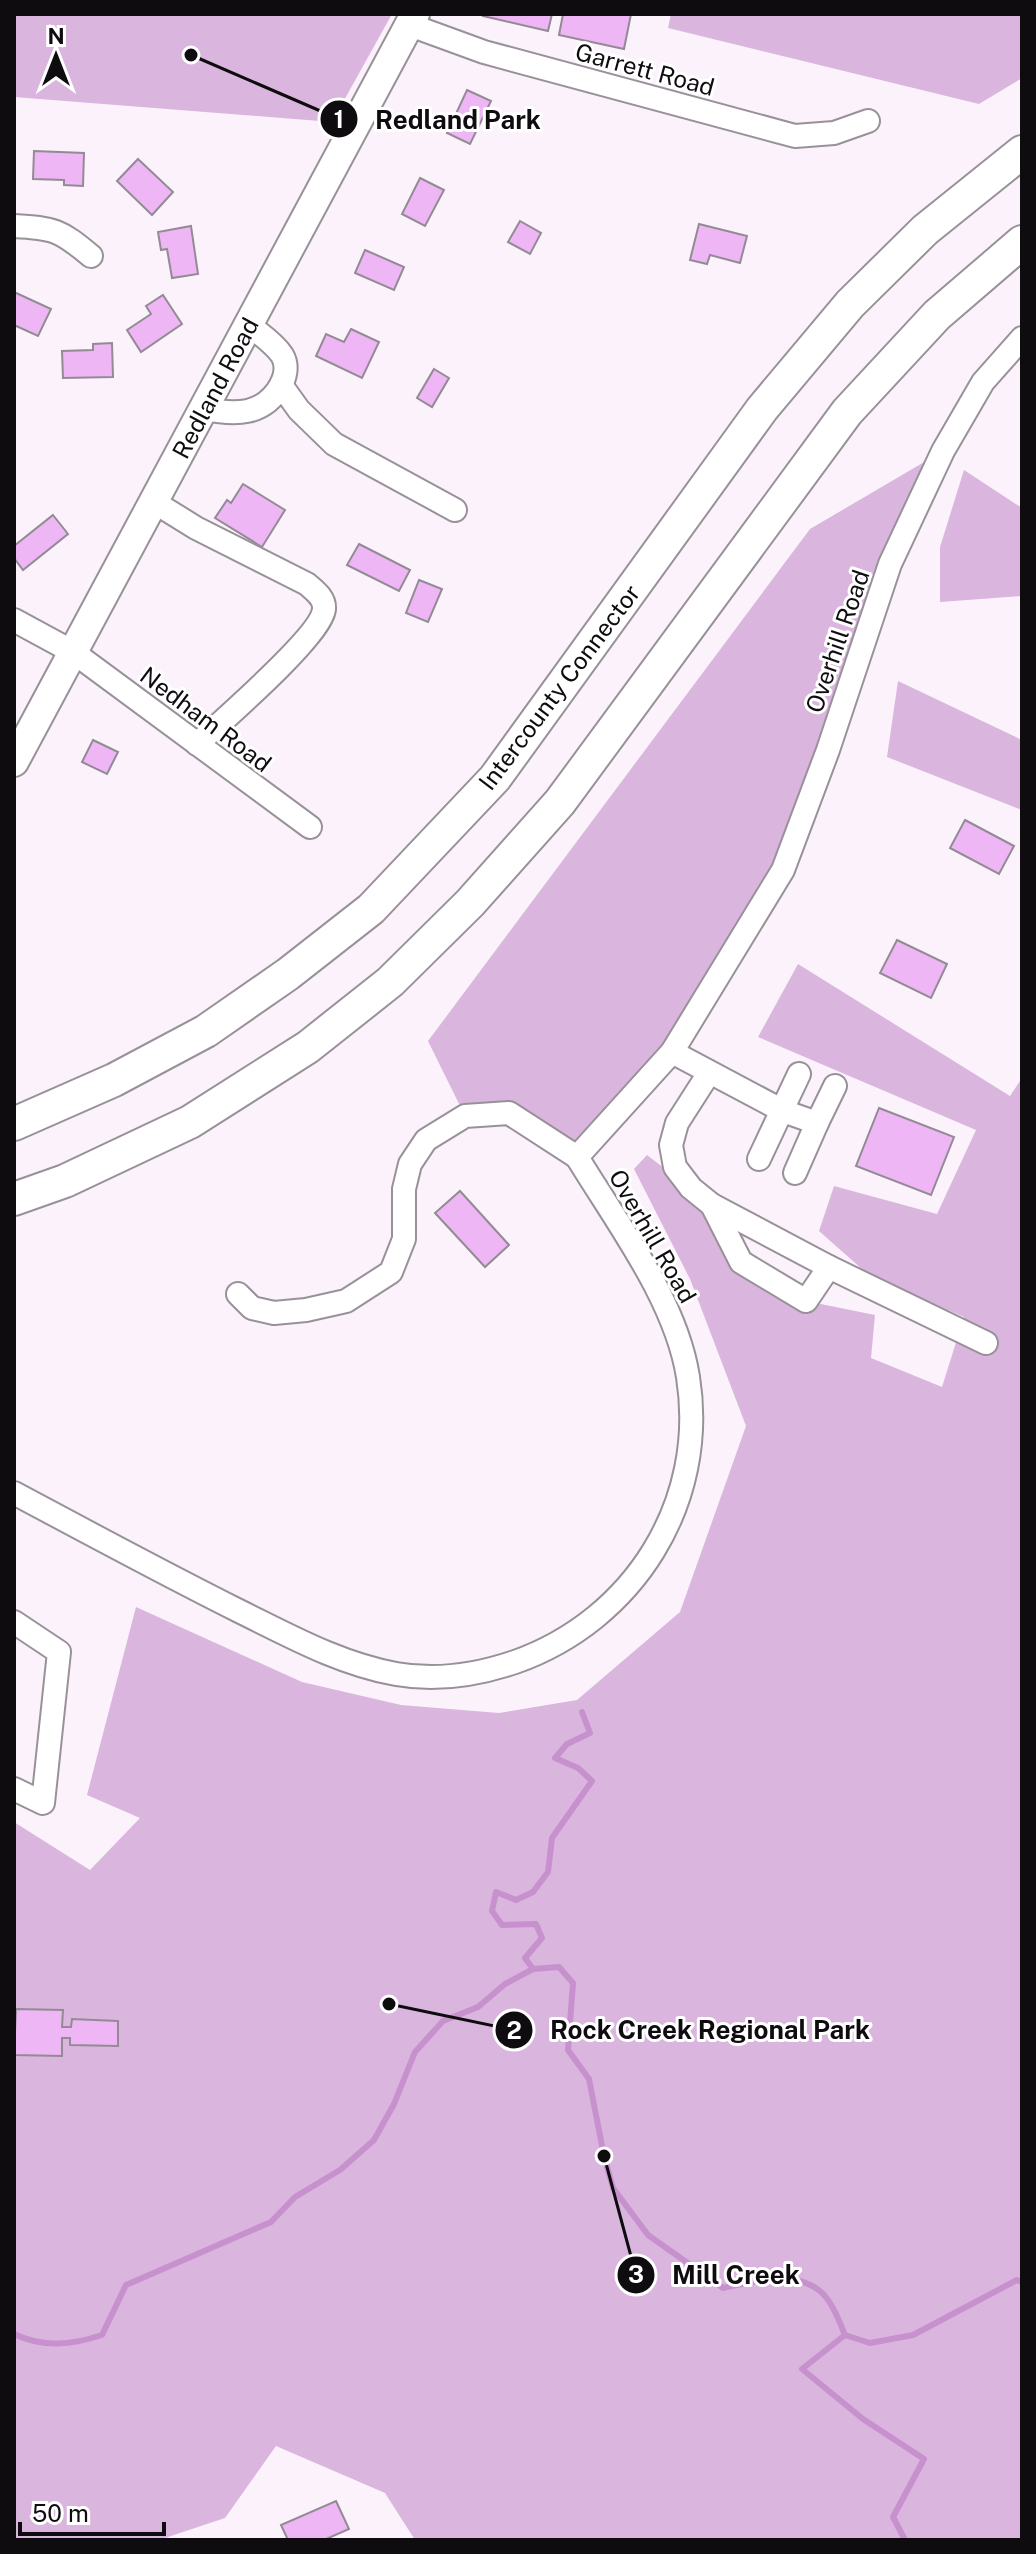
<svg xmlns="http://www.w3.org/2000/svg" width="1036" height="2554" font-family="'Public Sans',sans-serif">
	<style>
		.green { fill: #dab6de }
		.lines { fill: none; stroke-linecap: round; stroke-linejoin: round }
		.stream { stroke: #c791ce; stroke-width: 6 }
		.building { fill: #eeb6f5; stroke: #938b94; stroke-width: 2 }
		.minor-casing { stroke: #99919a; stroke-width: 26 }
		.major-casing { stroke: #99919a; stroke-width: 32 }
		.highway-casing { stroke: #99919a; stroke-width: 36 }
		.minor { stroke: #fff; stroke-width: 22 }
		.major { stroke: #fff; stroke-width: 28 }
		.highway { stroke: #fff; stroke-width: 32 }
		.labels { text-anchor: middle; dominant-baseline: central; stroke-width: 6; stroke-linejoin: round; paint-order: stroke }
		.street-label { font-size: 24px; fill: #0f0c0f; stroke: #fff }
		.leader { fill: none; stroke: #0f0c0f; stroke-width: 3 }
		.callout-dot { fill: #0f0c0f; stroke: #fff; stroke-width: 3 }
		.mark-label { font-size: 24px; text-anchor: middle; font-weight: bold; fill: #fff }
		.callout-label { font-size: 26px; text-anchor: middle; font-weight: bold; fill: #0f0c0f; stroke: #fff; stroke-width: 6; stroke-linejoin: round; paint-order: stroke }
	</style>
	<rect width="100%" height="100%" fill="#fbf2fc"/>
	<g class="green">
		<path d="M 14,14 L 392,14 L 332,122 L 14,97 Z"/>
		<path d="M 671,14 L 1022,14 L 1022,78 L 979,104 L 668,28 Z"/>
		<path d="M 943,451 L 783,870 L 672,1052 L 577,1157 L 538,1130 L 465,1116 L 428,1041 L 810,529 Z"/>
		<path d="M 964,470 L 1022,508 L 1022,596 L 940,602 L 940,547 Z"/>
		<path d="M 898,681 L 1022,740 L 1022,810 L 887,757 Z"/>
		<path d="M 798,964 L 1010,1096 L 1022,1078 L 1022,2540 L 415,2540 L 385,2493 L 276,2446 L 225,2518 L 159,2540 L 14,2540 L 14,1822 L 90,1870 L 140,1818 L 87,1795 L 136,1607 L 302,1682 L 401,1705 L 499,1713 L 577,1700 L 680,1612 L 746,1426 L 690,1279 L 634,1169 L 647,1155 L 712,1205 L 741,1262 L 806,1301 L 875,1315 L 871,1358 L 942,1387 L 964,1317 L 871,1277 L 819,1231 L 834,1186 L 937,1214 L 976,1130 L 758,1037 Z"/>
	</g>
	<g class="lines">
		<g class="stream">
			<path d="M 533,1969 L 525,1958 L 542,1938 L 536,1924 L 502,1925 L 492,1911 L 496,1892 L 516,1900 L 533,1892 L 548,1872 L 552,1838 L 592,1781 L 578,1768 L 555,1758 L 567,1744 L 590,1733 L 582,1712"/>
			<path d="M 14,2334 C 43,2348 72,2345 102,2335 L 126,2285 L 271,2222 L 295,2197 L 340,2170 L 374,2140 L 394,2104 L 415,2052 L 443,2021 L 478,2007 L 505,1984 L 533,1969 L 559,1967 L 573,1983 L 568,2050 L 589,2079 L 604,2156 L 613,2188 L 648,2235 L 723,2288 C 755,2282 792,2269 820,2291 C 832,2301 839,2321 845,2335 L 870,2343 L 913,2335 L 1017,2280 L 1022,2282"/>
			<path d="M 845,2335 L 802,2369 L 863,2419 L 924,2459 L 893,2517 L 905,2540"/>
		</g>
	</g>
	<g class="building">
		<path d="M 484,14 L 552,14 L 548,31 L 483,16 Z"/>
		<path d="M 563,14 L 631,14 L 624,49 L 559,35 Z"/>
		<path d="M 467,90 L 491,101 L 470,144 L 447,133 Z"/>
		<path d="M 34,151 L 84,153 L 83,186 L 64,185 L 64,180 L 33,179 Z"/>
		<path d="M 138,159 L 173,192 L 152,215 L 117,181 Z"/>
		<path d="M 420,178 L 444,190 L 425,226 L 402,214 Z"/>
		<path d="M 520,221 L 541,233 L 530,254 L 508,242 Z"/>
		<path d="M 699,224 L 747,236 L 740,263 L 710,255 L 707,264 L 690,260 Z"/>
		<path d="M 191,226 L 198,274 L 172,278 L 167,249 L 161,250 L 158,232 Z"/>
		<path d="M 365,250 L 404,267 L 394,290 L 355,273 Z"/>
		<path d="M 14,292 L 51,309 L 38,336 L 14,325 Z"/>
		<path d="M 163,295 L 182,324 L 141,352 L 127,330 L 151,314 L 146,306 Z"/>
		<path d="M 351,329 L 379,342 L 362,378 L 316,356 L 326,334 L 344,342 Z"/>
		<path d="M 112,343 L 113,377 L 63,378 L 62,351 L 93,350 L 93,344 Z"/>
		<path d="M 434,369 L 449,378 L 432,407 L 417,398 Z"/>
		<path d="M 243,484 L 285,510 L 262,547 L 215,518 L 227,500 L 231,503 Z"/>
		<path d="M 53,515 L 68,534 L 23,570 L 14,558 L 14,546 Z"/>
		<path d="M 359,544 L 410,570 L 399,591 L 347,565 Z"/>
		<path d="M 419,580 L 442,589 L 428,622 L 406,613 Z"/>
		<path d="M 93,740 L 118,752 L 107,774 L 82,762 Z"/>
		<path d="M 965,820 L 1014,846 L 999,874 L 950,848 Z"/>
		<path d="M 897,940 L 947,964 L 931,998 L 880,973 Z"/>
		<path d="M 879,1108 L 954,1137 L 931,1195 L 856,1166 Z"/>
		<path d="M 460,1191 L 509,1245 L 485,1267 L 435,1213 Z"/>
		<path d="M 16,2009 L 63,2010 L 62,2027 L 71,2027 L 72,2019 L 118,2021 L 118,2046 L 70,2045 L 70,2038 L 62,2038 L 62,2056 L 14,2055 Z"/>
		<path d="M 336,2501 L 349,2529 L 324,2540 L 288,2540 L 281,2525 Z"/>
	</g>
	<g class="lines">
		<defs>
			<g id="minor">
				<path d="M 410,25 L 484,52 L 795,136 L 834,133 L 868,121"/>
				<path d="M 14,226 C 54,228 60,230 91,256"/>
				<path d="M 281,385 L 299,410 L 334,444 L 455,510"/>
				<path d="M 204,409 C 235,415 264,416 281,385 C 286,375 288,365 282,355 C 274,343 260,334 249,325"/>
				<path d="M 154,502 L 196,528 L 307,584 C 315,591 325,598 324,609 C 322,635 221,722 197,744"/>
				<path d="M 14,620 L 73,652 L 310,827"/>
				<path d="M 672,1052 L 783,1111 L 817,1123 L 835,1086"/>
				<path d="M 709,1073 L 677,1123 L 671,1145 L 675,1167 L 691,1188 L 712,1205 L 829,1267 L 986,1343"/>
				<path d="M 759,1159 L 799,1074"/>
				<path d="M 795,1173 L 817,1123"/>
				<path d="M 712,1205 L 741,1262 L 806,1301 L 829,1267"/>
				<path d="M 238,1294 L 252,1308 L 274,1313 L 306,1310 L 346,1301 L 391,1272 L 404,1239 L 404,1189 L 410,1164 L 426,1140 L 465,1116 L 509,1113 L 577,1157"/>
				<path d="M 14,1493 C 89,1533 163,1573 239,1611 C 290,1636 340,1664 396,1674 C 435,1681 477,1675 515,1662 C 634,1620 708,1502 688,1377 C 676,1300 617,1223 577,1157 L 672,1052 L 783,870 L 828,750 L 890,564 L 943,451 L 983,382 L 1022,338"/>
				<path d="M 14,1622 L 59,1652 L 43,1803 L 14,1789"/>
			</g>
			<path id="major" d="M 14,762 L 415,14"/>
			<g id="highway">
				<path d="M 14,1124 L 114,1080 L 206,1031 L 288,974 L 371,909 L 495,778 L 762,409 L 850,304 L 925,230 L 1022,152"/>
				<path d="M 14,1199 L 65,1181 L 190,1122 L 308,1047 L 390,982 L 470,903 L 560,802 L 847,412 L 937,315 L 1022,242"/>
			</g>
		</defs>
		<use href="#minor" class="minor-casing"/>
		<use href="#major" class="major-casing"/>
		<use href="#highway" class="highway-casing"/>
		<use href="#minor" class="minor"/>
		<use href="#major" class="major"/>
		<use href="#highway" class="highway"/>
	</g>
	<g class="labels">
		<g class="street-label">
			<text transform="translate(645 69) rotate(15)">Garrett Road</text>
			<text transform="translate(215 388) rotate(-62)">Redland Road</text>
			<text transform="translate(837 641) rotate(-71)">Overhill Road</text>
			<text transform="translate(559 687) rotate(-53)">Intercounty Connector</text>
			<text transform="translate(206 719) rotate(37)">Nedham Road</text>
			<text transform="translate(653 1236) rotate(60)">Overhill Road</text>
		</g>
	</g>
	<path class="leader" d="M191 55L339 119M389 2004L514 2030M604 2156L636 2275"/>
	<g class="callout-dot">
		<circle cx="191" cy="55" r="8"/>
		<circle cx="389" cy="2004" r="8"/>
		<circle cx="604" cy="2156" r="8"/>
		<circle cx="339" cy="119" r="20"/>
		<circle cx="514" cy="2030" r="20"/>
		<circle cx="636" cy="2275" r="20"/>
	</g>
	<g class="mark-label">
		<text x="339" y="128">1</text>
		<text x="514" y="2039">2</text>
		<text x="636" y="2283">3</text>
	</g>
	<g class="callout-label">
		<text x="458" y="129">Redland Park</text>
		<text x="710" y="2039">Rock Creek Regional Park</text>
		<text x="736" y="2284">Mill Creek</text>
	</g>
	<rect width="1036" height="2554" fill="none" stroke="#0f0c0f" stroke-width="32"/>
	<g transform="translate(56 56)" stroke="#ffffff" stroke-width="6" paint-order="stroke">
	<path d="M0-6L14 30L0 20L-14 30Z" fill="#0f0c0f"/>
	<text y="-12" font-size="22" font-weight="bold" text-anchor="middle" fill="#0f0c0f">N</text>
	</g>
	<path d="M20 2522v12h144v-12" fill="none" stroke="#0f0c0f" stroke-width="4"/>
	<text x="32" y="2522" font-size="24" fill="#0f0c0f" stroke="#ffffff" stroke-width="6" paint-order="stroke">50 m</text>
</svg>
